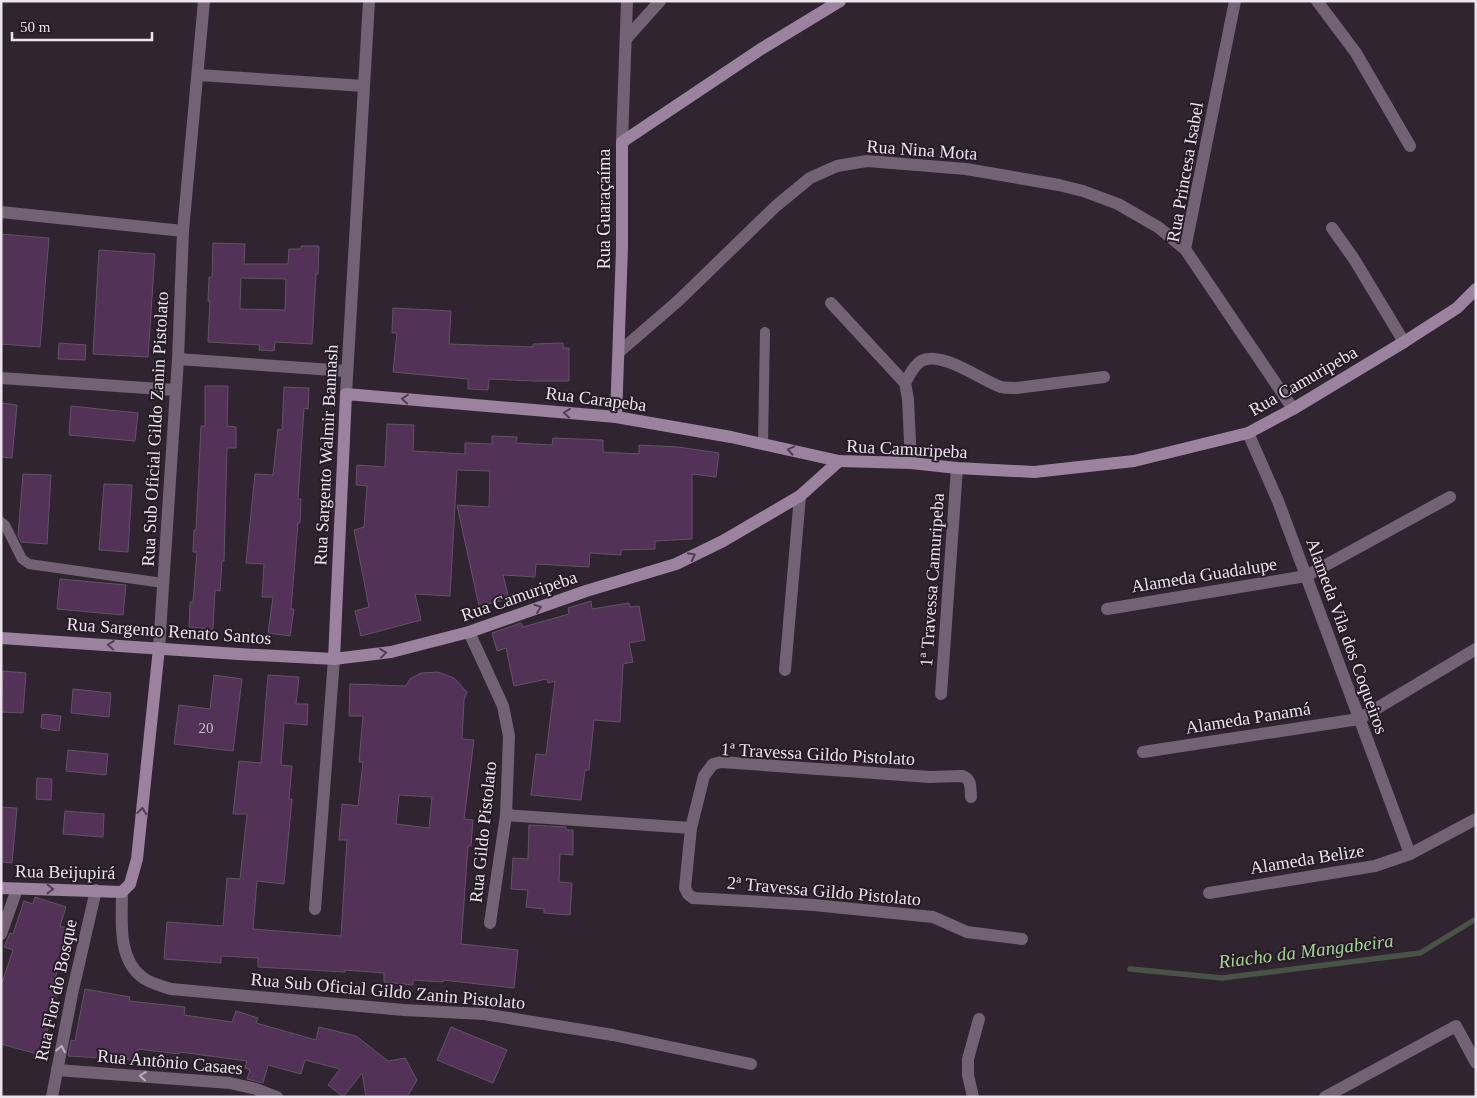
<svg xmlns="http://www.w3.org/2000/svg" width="1477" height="1098" font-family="Georgia,serif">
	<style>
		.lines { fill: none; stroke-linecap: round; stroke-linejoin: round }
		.stream { stroke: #485247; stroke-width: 5.5 }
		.building { fill: #523257; stroke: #615463; fill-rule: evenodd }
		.service { stroke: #726274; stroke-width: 10 }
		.minor { stroke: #726274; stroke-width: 12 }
		.secondary { stroke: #9b829e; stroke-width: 12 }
		.oneway { stroke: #4f3f51 }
		.oneway2 { stroke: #bbb0bc }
		.labels { text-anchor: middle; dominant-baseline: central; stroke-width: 4; stroke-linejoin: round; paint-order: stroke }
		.number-label { font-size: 15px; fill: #c5b8c7 }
		.street-label { font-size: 18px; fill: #ebe4ec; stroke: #261b27 }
		.water-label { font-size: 19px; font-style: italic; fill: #a3d491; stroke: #261b27 }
	</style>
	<rect width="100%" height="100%" fill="#302431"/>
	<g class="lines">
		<path class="stream" d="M 1130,969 L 1222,978 L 1420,953 L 1476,919"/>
	</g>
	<g class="building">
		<path d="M 1,234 L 49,238 L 40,347 L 1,344 Z"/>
		<path d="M 213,243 L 245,244 L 244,264 L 288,264 L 289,249 L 301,249 L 301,246 L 319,246 L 318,274 L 316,274 L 312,344 L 275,342 L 274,351 L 259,350 L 260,345 L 208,342 L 210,301 L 208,301 L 209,277 L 212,277 ZM 241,278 L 286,279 L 285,310 L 240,309 Z"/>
		<path d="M 99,250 L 155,254 L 148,357 L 93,354 Z"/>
		<path d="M 393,308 L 451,311 L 449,344 L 533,347 L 533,344 L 563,343 L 563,348 L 569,348 L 569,381 L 534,381 L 489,379 L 488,390 L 468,389 L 468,379 L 393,372 L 397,333 L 392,333 Z"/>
		<path d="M 59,343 L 86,345 L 85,360 L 58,359 Z"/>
		<path d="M 205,386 L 228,386 L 227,426 L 236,427 L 236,448 L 227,448 L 224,561 L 222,561 L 220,591 L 215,590 L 213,629 L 189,627 L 190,602 L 193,602 L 197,552 L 193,552 L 194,530 L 196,530 L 201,426 L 205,426 Z"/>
		<path d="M 284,387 L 309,388 L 308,409 L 304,408 L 298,499 L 301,499 L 300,523 L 298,523 L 291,609 L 294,609 L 290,636 L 268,633 L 273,597 L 262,597 L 264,564 L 246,563 L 255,474 L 273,475 L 278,429 L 282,430 Z"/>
		<path d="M 1,403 L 17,405 L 12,458 L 1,457 Z"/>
		<path d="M 71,406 L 138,413 L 135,441 L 69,435 Z"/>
		<path d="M 387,424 L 414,425 L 413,451 L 465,454 L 465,443 L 492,444 L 492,436 L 517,437 L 516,443 L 552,445 L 553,438 L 603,440 L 603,452 L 639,454 L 639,445 L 678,447 L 719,453 L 716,477 L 692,474 L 692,539 L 655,541 L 655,549 L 621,550 L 621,555 L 590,553 L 589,567 L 536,564 L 535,577 L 503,575 L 509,599 L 479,606 L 457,505 L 489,507 L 490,471 L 457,470 L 450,596 L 415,594 L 421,620 L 361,636 L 355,611 L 369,607 L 354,530 L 364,527 L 367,486 L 356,485 L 357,465 L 385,467 Z"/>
		<path d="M 23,474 L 51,475 L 47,544 L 21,542 L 18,536 Z"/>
		<path d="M 104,484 L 132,485 L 128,552 L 99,550 Z"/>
		<path d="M 60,579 L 126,585 L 123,615 L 57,609 Z"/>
		<path d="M 591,601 L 592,609 L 629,603 L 630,607 L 639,606 L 645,640 L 629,643 L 633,662 L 623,664 L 620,722 L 594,720 L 589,770 L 585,770 L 581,800 L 531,795 L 536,754 L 546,755 L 555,681 L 548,683 L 547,679 L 514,686 L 506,648 L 497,651 L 492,633 L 521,623 L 523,627 L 569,614 L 568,608 Z"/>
		<path d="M 3,671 L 26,673 L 23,713 L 1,712 Z"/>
		<path d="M 438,672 L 454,678 L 467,692 L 464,700 L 462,739 L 474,740 L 464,819 L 473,820 L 471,846 L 468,846 L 461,944 L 518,950 L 514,988 L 443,980 L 443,982 L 413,980 L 413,985 L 384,982 L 384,973 L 345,970 L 345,972 L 258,967 L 258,958 L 221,956 L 221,963 L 164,959 L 167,922 L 223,926 L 227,878 L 240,879 L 247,814 L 233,814 L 239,761 L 261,763 L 268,675 L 299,677 L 296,704 L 308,704 L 307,725 L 284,723 L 281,765 L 292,766 L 289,799 L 292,799 L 284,884 L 257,881 L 253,929 L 341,936 L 347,840 L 339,840 L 342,804 L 358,806 L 363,762 L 359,762 L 363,716 L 349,716 L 350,684 L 406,686 L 410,679 L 421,673 ZM 399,795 L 432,797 L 429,828 L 396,824 Z"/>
		<path d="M 214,675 L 242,679 L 233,751 L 174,744 L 179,705 L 210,709 Z"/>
		<path d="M 73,689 L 111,693 L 109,717 L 71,713 Z"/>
		<path d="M 42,714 L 61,716 L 59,731 L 41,728 Z"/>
		<path d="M 68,750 L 108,754 L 106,775 L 66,771 Z"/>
		<path d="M 37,778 L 52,779 L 51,800 L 36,799 Z"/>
		<path d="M 1,807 L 17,808 L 12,863 L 1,862 Z"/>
		<path d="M 65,811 L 104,814 L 103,837 L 63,834 Z"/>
		<path d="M 529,825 L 566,827 L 566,830 L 573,830 L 573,855 L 560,854 L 559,882 L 572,883 L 570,915 L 544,913 L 544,909 L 526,907 L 528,890 L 511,889 L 513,858 L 528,859 Z"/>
		<path d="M 35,897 L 66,907 L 60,926 L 69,929 L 63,947 L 65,948 L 53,984 L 59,986 L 41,1055 L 1,1044 L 1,986 L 13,950 L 4,947 L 10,933 L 13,934 L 24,901 L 33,904 Z"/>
		<path d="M 85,989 L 130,997 L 129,1001 L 185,1007 L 184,1015 L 232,1022 L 236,1011 L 258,1018 L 256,1023 L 316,1040 L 319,1027 L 356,1036 L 388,1061 L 405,1058 L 417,1080 L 407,1097 L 366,1097 L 362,1073 L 343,1097 L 328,1085 L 340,1069 L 305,1060 L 301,1074 L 268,1065 L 263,1083 L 247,1079 L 250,1070 L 245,1068 L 247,1061 L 180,1052 L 179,1054 L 138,1049 L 137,1060 L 68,1056 L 71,1040 L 75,1041 Z"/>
		<path d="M 451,1027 L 507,1050 L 493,1083 L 437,1060 Z"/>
	</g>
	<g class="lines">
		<g class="service">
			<path d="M 763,444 L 765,332"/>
			<path d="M 1,522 L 5,525 L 22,559 L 29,564 L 163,583"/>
		</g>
		<g class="minor">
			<path d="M 1235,1 L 1185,249 L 1293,409"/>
			<path d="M 1317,1 L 1356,53 L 1410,146"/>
			<path d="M 626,39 L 660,1"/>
			<path d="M 198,75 L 364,86"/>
			<path d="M 622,142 L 627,1"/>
			<path d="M 1,212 L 183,231"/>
			<path d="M 1332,228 L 1354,259 L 1404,342"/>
			<path d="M 831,303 L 905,383 L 908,399 L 911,463"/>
			<path d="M 619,352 L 678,301 L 776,206 L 810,178 L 837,166 L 867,161 L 966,169 L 1059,185 L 1083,191 L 1118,204 L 1158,227 L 1185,249"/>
			<path d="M 178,359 L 347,371"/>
			<path d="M 1,378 L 175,390"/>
			<path d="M 905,383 C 909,376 913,366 921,361 C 941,350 981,380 1001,387 C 1006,388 1011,388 1016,388 L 1104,377"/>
			<path d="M 346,394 L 369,1"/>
			<path d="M 1248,433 L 1278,501 L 1410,854"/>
			<path d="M 1107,609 L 1306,576 L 1450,497"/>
			<path d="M 469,632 L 503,706 L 509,736 L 506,815 L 490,923"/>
			<path d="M 159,648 L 178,359 L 183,231 L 204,1"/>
			<path d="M 785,670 L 800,496"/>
			<path d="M 941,694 L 957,468"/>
			<path d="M 1143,752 L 1359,719 L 1476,649"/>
			<path d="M 971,797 C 970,787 972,779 962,776 L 930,777 L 721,762 L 713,764 L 704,776 L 691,828 L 685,888 L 688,894 L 693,898 L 814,905 L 923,916 L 933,917 L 967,932 L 1022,939"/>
			<path d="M 506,815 L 691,828"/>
			<path d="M 122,892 C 122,919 117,958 142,977 C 149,983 162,986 171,989 L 404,1010 L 484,1014 L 613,1035 L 751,1064"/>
			<path d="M 1209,893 L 1375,866 L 1410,854 L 1476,819"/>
			<path d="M 315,909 L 334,659"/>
			<path d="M 1,934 L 17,889"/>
			<path d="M 57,1070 L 230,1083 L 256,1089 L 277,1097"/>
			<path d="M 52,1097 L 72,994 L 96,890"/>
			<path d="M 973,1097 L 968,1075 L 968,1059 L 979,1019"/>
			<path d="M 1325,1097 L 1456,1026 L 1476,1063"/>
		</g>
		<g class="secondary">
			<path d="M 616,417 L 622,248 L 622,142 L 761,49 L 840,1"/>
			<path d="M 1,638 L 238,654 L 334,659 L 391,652 L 469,632 L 586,591 L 676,564 L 723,541 L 800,496 L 839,461"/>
			<path d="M 334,659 L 346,394 L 616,417 L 731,437 L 839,461 L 911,463 L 957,468 L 1034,472 L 1134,461 L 1248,433 L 1293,409 L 1404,342 L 1457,308 L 1476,289"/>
			<path d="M 1,888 L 122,892 L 130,884 L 137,859 L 159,648"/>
		</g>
	</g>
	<defs><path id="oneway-chevron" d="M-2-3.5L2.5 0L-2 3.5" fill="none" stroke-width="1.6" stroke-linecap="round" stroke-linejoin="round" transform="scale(1.25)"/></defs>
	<g class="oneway">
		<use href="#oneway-chevron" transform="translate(405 399) rotate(-175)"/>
		<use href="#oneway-chevron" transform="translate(567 413) rotate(-175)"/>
		<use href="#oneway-chevron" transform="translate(791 450) rotate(-167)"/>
		<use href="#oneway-chevron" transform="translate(692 556) rotate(-27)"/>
		<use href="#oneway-chevron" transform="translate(538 608) rotate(-19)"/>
		<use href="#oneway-chevron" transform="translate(111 645) rotate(-176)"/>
		<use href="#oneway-chevron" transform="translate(383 653) rotate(-7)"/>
		<use href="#oneway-chevron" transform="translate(142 811) rotate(-84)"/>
		<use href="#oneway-chevron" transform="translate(50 889)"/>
	</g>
	<g class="oneway2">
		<use href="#oneway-chevron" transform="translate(61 1049) rotate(-79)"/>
		<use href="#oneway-chevron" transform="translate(143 1076) rotate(-176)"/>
	</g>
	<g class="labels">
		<g class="number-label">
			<text x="206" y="728">20</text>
		</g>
		<g class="street-label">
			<text transform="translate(922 150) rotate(4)">Rua Nina Mota</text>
			<text transform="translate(1185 172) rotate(-80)">Rua Princesa Isabel</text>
			<text transform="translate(604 209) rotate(-90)">Rua Guaraçaíma</text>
			<text transform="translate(1303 381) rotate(-30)">Rua Camuripeba</text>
			<text transform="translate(596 399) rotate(7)">Rua Carapeba</text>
			<text transform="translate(155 429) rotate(-87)">Rua Sub Oficial Gildo Zanin Pistolato</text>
			<text transform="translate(907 449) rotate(3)">Rua Camuripeba</text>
			<text transform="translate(326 455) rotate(-87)">Rua Sargento Walmir Bannash</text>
			<text transform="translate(1204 575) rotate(-9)">Alameda Guadalupe</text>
			<text transform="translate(932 580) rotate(-86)">1ª Travessa Camuripeba</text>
			<text transform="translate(519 596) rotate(-19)">Rua Camuripeba</text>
			<text transform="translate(169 631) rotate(4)">Rua Sargento Renato Santos</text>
			<text transform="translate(1347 636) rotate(70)">Alameda Vila dos Coqueiros</text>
			<text transform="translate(1248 718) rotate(-9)">Alameda Panamá</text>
			<text transform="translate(818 754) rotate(3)">1ª Travessa Gildo Pistolato</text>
			<text transform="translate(483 832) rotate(-84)">Rua Gildo Pistolato</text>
			<text transform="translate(1307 859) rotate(-9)">Alameda Belize</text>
			<text transform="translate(65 872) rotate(1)">Rua Beijupirá</text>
			<text transform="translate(824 891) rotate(5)">2ª Travessa Gildo Pistolato</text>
			<text transform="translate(56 990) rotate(-78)">Rua Flor do Bosque</text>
			<text transform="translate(388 991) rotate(5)">Rua Sub Oficial Gildo Zanin Pistolato</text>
			<text transform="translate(170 1062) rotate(5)">Rua Antônio Casaes</text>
		</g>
		<g class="water-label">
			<text transform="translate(1306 951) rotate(-7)">Riacho da Mangabeira</text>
		</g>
	</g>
	<rect width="1477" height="1098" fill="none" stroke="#ebe4ec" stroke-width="5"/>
	<path d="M12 32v8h140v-8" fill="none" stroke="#ebe4ec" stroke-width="2.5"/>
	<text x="20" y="32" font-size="15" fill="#ebe4ec" stroke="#261b27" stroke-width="4" paint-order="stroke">50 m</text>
</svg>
